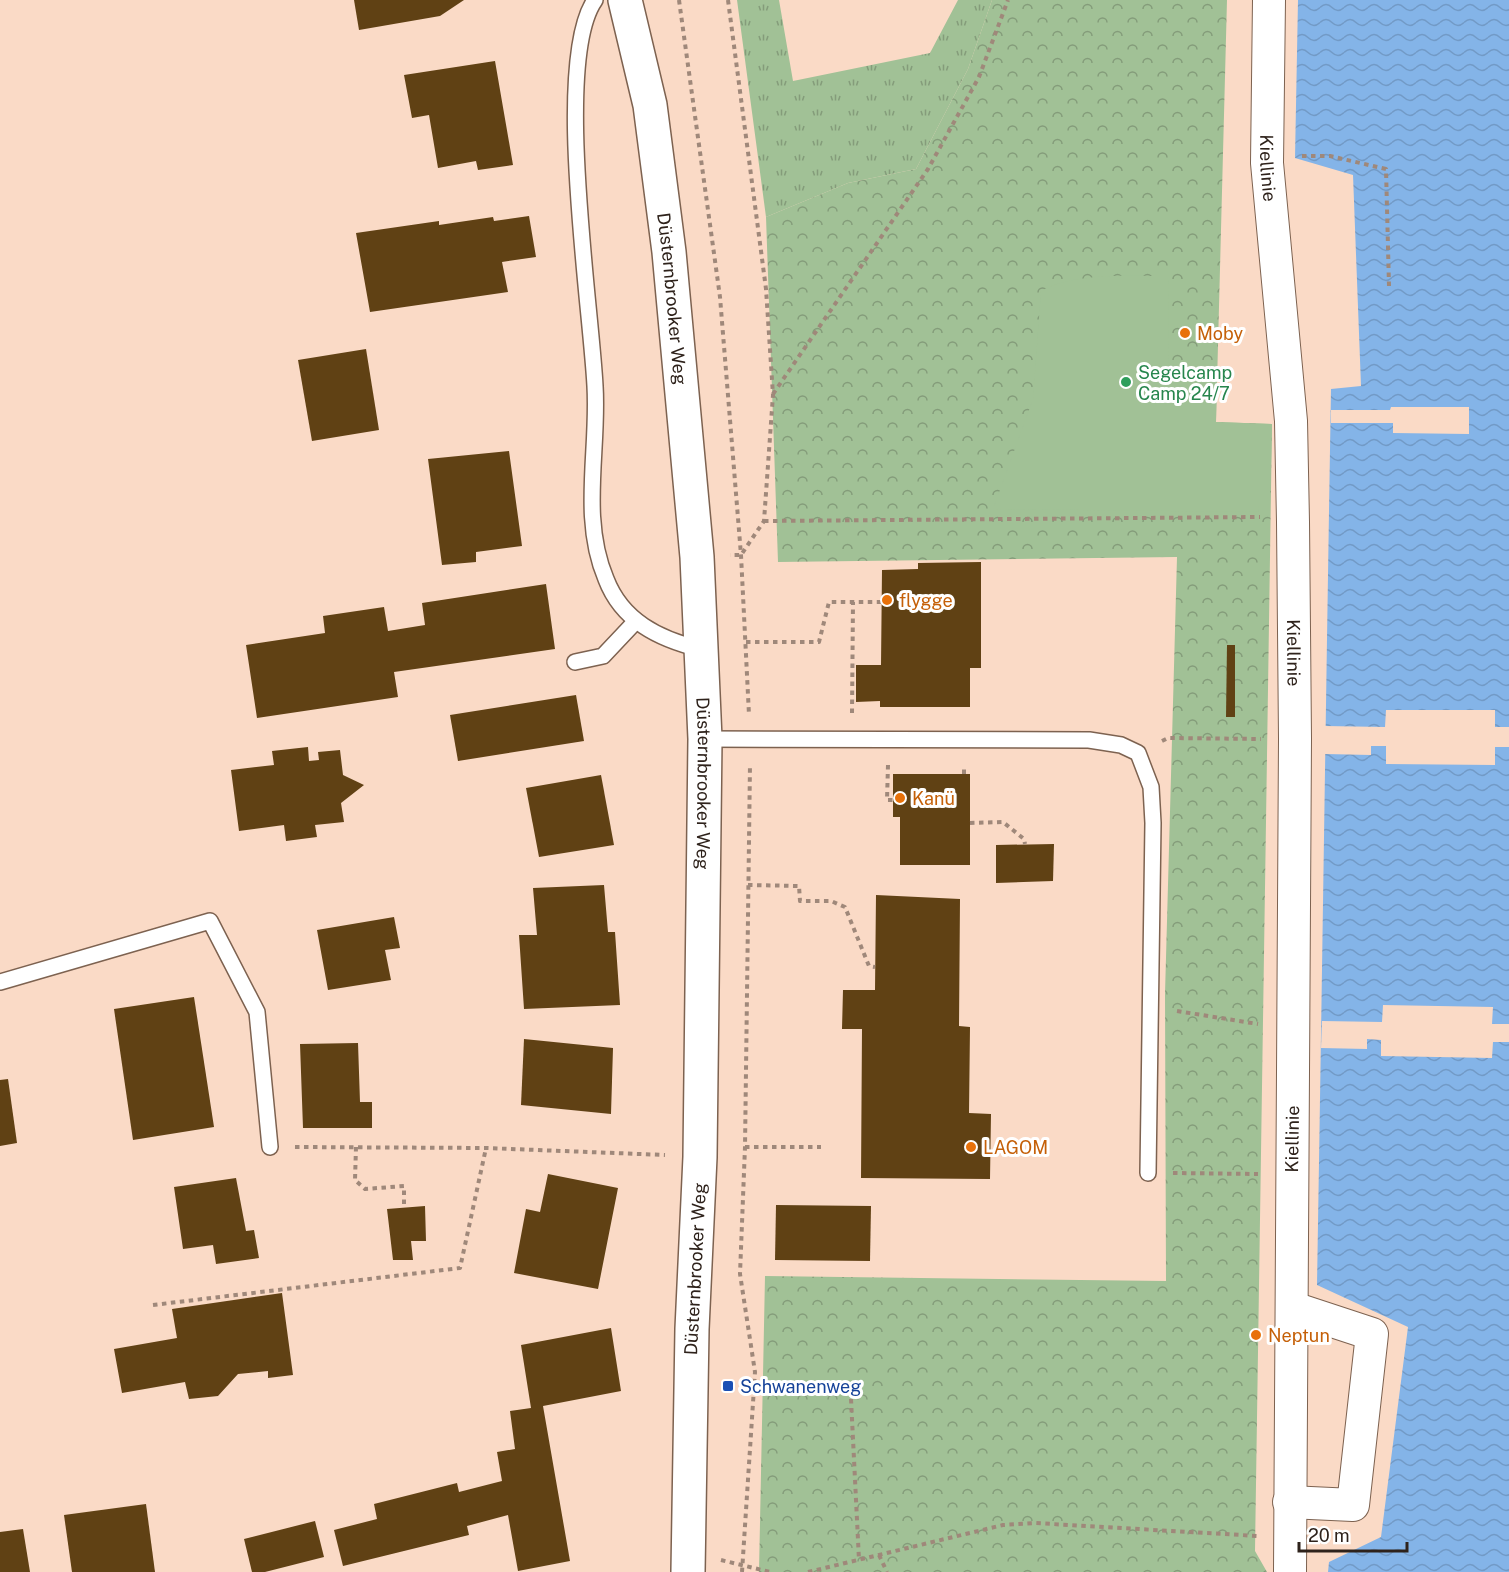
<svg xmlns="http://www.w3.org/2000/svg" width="1509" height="1572" font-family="'Public Sans',sans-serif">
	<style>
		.grass { fill: url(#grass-tufts) }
		.forest { fill: url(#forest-crowns) }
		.pitch { fill: #a1c196 }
		.water { fill: url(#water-waves) }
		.pier { fill: #fadac6 }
		.building { fill: #604114 }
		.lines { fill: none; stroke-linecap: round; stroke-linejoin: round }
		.lane-casing { stroke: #7d6250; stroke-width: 18 }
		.street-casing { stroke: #7d6250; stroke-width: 34 }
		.secondary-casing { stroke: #7d6250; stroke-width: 36 }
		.path { stroke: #9f887a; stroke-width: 4; stroke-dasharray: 4.5 4.5; stroke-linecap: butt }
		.lane { stroke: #fff; stroke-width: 15 }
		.street { stroke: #fff; stroke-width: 32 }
		.secondary { stroke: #fff; stroke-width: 33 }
		.food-dot { fill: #e8710a; stroke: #fff; stroke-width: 2 }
		.leisure-dot { fill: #2e9e5b; stroke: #fff; stroke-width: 2 }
		.transit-dot { fill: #1a4fb4; stroke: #fff; stroke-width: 2 }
		.labels { text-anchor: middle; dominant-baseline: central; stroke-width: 6; stroke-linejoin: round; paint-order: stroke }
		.street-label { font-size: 18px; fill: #2e221b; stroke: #fff }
		.food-label { font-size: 18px; fill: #c56008; stroke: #fff; text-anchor: start }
		.leisure-label { font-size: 18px; fill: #27864d; stroke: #fff; text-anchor: start }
		.transit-label { font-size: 18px; fill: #164399; stroke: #fff; text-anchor: start }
	</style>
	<defs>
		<pattern id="grass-tufts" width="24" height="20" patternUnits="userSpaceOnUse" patternTransform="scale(1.5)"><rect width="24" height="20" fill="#a1c196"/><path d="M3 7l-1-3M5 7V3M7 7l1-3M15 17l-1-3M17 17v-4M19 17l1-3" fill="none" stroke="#849c7a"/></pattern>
		<pattern id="forest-crowns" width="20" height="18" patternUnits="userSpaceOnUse" patternTransform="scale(1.5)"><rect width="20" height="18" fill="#a1c196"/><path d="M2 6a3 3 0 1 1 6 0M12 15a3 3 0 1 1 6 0" fill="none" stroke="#849c7a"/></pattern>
		<pattern id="water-waves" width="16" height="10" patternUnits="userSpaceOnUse" patternTransform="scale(1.5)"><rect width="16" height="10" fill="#84b4e8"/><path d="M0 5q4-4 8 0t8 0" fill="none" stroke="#729ac6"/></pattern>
	</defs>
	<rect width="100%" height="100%" fill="#fadac6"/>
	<path class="grass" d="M 737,0 L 779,0 L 793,81 L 930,53 L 958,0 L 992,0 L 968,69 L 916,169 L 848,183 L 766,217 Z"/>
	<path class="forest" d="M 992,0 L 1227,0 L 1216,422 L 1272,424 L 1255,1551 L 1267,1572 L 759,1572 L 765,1276 L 1166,1281 L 1165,994 L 1177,557 L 778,562 L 766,217 L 848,183 L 916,169 L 968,69 Z"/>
	<path class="pitch" d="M 1169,276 L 1168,364 L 1217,365 L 1216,422 L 1272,424 L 1270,504 L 1259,504 L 1258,512 L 993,509 L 1033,399 L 1041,291 C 1074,272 1132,276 1169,276 Z"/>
	<path class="water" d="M 1298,0 L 1509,0 L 1509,1572 L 1328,1572 L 1329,1562 L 1381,1537 L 1408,1327 L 1317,1285 C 1322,987 1326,688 1331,389 L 1361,386 L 1353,175 L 1295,158 Z"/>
	<g class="pier">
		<path d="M 1391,407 L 1469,407 L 1469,434 L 1393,433 L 1393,423 L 1331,423 L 1331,410 L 1390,410 Z"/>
		<path d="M 1386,710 L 1495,710 L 1495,727 L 1509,727 L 1509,747 L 1495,747 L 1495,765 L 1386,764 L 1386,746 L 1371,746 L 1371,755 L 1325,754 L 1325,726 L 1385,727 Z"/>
		<path d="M 1383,1005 L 1493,1007 L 1492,1024 L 1509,1024 L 1509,1042 L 1493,1042 L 1492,1058 L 1381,1056 L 1381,1040 L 1367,1039 L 1367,1049 L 1321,1048 L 1322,1021 L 1382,1022 Z"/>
	</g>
	<g class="building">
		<path d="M 354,0 L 464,0 L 440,16 L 359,30 Z"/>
		<path d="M 495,61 L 513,165 L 478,170 L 476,161 L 438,168 L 429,115 L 412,118 L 404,75 Z"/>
		<path d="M 529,216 L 536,257 L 502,262 L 508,292 L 370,312 L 356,233 L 439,221 L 439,225 L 493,217 L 494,221 Z"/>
		<path d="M 366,349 L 379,430 L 312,441 L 298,360 Z"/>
		<path d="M 509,451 L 522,546 L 476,552 L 476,562 L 442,565 L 428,459 Z"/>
		<path d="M 981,562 L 981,668 L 970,668 L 970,707 L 880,707 L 880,701 L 856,702 L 856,665 L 881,665 L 882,570 L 918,569 L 918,563 Z"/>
		<path d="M 546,584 L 555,649 L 394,672 L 398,697 L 257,718 L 246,645 L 325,633 L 323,616 L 384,607 L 388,631 L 425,625 L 422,603 Z"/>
		<path d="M 1227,645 L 1235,645 L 1235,717 L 1226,717 Z"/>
		<path d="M 576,695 L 584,741 L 458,761 L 450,715 Z"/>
		<path d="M 308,747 L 309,761 L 319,760 L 318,752 L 340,750 L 343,775 L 364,785 L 341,803 L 344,822 L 315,825 L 317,837 L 286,841 L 284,825 L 239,831 L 231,770 L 274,765 L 272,751 Z"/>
		<path d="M 893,774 L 970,774 L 970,865 L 900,865 L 900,817 L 893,817 Z"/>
		<path d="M 601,775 L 614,845 L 539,857 L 526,788 Z"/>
		<path d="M 1054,844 L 1053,881 L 996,883 L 996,845 Z"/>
		<path d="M 604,885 L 608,932 L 615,932 L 620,1005 L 524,1009 L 519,935 L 537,935 L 533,888 Z"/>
		<path d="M 876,895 L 960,899 L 959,1026 L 970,1027 L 969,1113 L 991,1114 L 990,1179 L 861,1178 L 862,1029 L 842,1029 L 843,990 L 875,990 Z"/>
		<path d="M 394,917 L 400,948 L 385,950 L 391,980 L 328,990 L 317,930 Z"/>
		<path d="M 194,997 L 214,1127 L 133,1140 L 114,1009 Z"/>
		<path d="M 524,1039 L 613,1048 L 611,1114 L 521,1105 Z"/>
		<path d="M 358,1043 L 360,1102 L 372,1102 L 372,1128 L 303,1128 L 300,1044 Z"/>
		<path d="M 8,1079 L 17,1143 L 0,1146 L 0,1080 Z"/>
		<path d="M 548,1174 L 618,1188 L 598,1289 L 514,1273 L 526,1209 L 540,1212 Z"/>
		<path d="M 236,1178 L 246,1231 L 254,1230 L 259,1258 L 216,1264 L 213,1245 L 183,1249 L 174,1187 Z"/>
		<path d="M 776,1205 L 871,1206 L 870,1261 L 775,1260 Z"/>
		<path d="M 425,1206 L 426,1241 L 411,1241 L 413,1260 L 393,1260 L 387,1209 Z"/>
		<path d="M 282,1293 L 293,1375 L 268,1378 L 268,1371 L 238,1374 L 218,1396 L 189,1399 L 185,1382 L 122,1393 L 114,1349 L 177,1338 L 172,1309 Z"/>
		<path d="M 611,1328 L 621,1391 L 543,1406 L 570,1561 L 518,1571 L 508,1515 L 467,1526 L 469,1535 L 343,1566 L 334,1530 L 377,1519 L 374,1504 L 457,1483 L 459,1492 L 502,1481 L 497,1452 L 515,1449 L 510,1411 L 531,1408 L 521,1345 Z"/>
		<path d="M 146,1504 L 155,1572 L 72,1572 L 64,1515 Z"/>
		<path d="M 315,1521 L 324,1557 L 265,1572 L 252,1572 L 244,1539 Z"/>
		<path d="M 23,1529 L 30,1572 L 0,1572 L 0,1532 Z"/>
	</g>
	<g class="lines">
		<defs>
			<g id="lane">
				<path d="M 595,0 C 553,60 591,305 595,386 C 599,450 580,518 606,579 C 622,621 659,639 700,649"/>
				<path d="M 575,662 L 603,656 L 636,621"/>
				<path d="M 705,739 L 1089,740 L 1121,745 L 1138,753 L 1151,787 L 1153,823 L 1148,1173"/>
				<path d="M 0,982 L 210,921 L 257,1012 L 270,1147"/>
			</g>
			<g id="street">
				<path id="s1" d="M 1269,0 L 1267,163 L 1291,421 L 1293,522 L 1295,739 L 1290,1572"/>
				<path d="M 1289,1502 L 1353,1505 L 1372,1334 L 1293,1308"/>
			</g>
			<g id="secondary">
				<path id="s2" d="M 625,0 L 650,105 L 669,252 L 697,557 L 705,739 L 700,1157 L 692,1329 L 688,1572"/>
			</g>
		</defs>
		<use href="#lane" class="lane-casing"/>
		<use href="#street" class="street-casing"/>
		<use href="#secondary" class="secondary-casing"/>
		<g class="path">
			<path d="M 679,0 L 720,297 L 741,555 L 749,715"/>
			<path d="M 728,0 L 766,289 L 773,395 L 764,521 L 741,555 L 730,555"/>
			<path d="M 1302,156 L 1330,156 L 1386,169 L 1389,286"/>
			<path d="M 773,394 L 928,169 L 979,77 L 1008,0"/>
			<path d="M 764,521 L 1260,517"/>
			<path d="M 746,642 L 819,642 L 829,602 L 881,602"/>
			<path d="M 852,713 L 853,602"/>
			<path d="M 1162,741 L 1168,738 L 1261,739"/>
			<path d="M 888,765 L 887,800 L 893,800"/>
			<path d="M 964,774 L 964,769 L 967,769"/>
			<path d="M 970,823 L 1003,822 L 1024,839 L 1025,844"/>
			<path d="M 748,885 L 799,886 L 800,901 L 831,901 L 845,907 L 869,966 L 875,967"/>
			<path d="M 1177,1011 L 1258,1024"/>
			<path d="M 295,1147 L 486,1148 L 665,1155"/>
			<path d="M 356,1147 L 355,1180 L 365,1189 L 404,1186 L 404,1207"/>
			<path d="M 745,1147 L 821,1147"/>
			<path d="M 1173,1173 L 1258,1174"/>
			<path d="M 153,1305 L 460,1268 L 486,1148"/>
			<path d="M 851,1399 L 859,1560"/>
			<path d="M 879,1555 L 887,1572"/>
			<path d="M 721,1560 L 770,1572"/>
			<path d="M 742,1572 L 755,1372 L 740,1274 L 745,1147 L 750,764"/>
			<path d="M 808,1572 L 1003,1525 L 1035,1523 L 1258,1536"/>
		</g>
		<use href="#lane" class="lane"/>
		<use href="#street" class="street"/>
		<use href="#secondary" class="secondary"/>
	</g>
	<g class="food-dot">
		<circle cx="1185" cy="333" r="6"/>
		<circle cx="887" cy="600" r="6"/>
		<circle cx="900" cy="798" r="6"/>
		<circle cx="971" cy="1147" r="6"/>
		<circle cx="1256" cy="1335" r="6"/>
	</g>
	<circle class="leisure-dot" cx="1126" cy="382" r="6"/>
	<rect class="transit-dot" x="722" y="1380" width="12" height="12" rx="3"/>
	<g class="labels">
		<g class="street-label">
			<text stroke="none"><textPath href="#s1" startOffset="168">Kiellinie</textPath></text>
			<text stroke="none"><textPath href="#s2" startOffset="303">Düsternbrooker Weg</textPath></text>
			<text stroke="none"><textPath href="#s1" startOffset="654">Kiellinie</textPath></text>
			<text stroke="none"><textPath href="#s2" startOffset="789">Düsternbrooker Weg</textPath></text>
			<text transform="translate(1292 1139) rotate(-89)">Kiellinie</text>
			<text transform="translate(695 1269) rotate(-87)">Düsternbrooker Weg</text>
		</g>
		<g class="food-label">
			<text x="1197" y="333">Moby</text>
			<text x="899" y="600">flygge</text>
			<text x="912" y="798">Kanü</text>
			<text x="983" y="1147">LAGOM</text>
			<text x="1268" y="1335">Neptun</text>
		</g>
		<g class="leisure-label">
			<text x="1138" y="372">Segelcamp<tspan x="1138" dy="21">Camp 24/7</tspan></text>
		</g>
		<g class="transit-label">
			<text x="740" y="1386">Schwanenweg</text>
		</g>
	</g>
	<path d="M1299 1542v9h108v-9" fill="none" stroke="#2e221b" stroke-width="3"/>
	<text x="1308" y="1542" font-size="18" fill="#2e221b" stroke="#ffffff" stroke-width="4.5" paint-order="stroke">20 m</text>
</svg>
